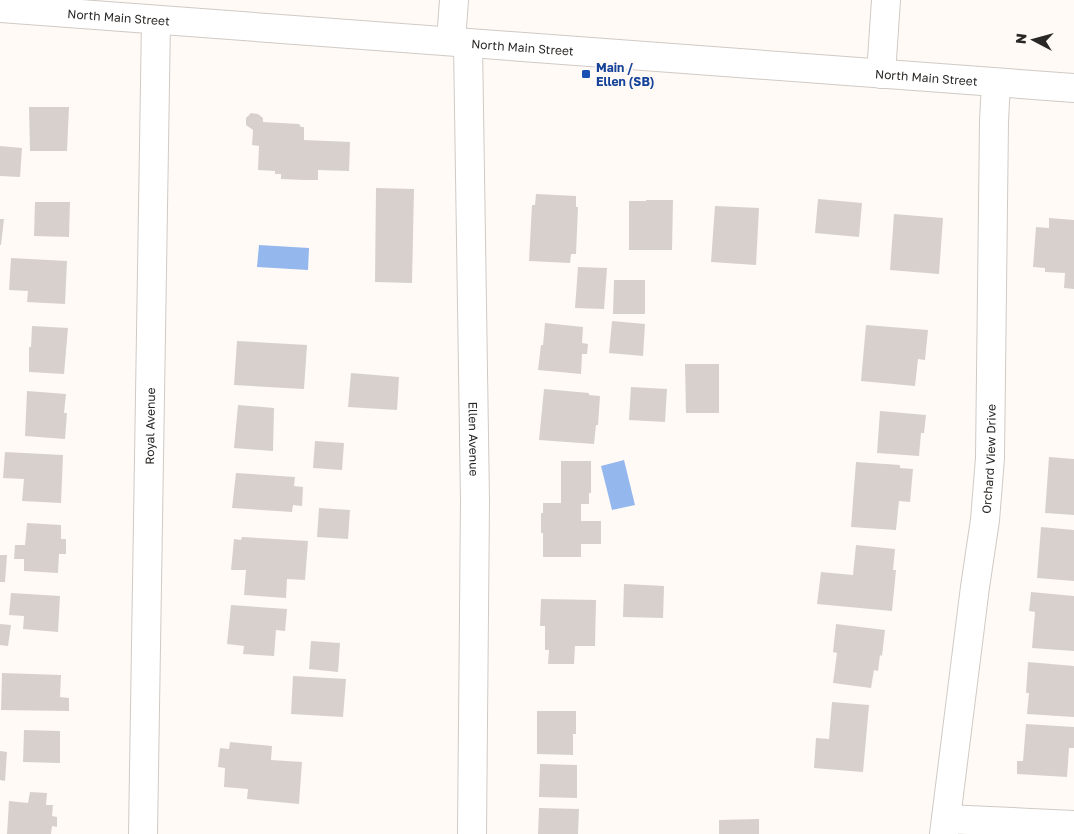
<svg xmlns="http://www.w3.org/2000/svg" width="1074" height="834" font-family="'Golos Text',sans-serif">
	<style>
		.water { fill: #94b7ed }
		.building { fill: #d8d0cd }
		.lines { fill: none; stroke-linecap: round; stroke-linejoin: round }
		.street-casing { stroke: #d0cac5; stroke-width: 30 }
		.secondary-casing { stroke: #d0cac5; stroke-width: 30 }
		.street { stroke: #fff; stroke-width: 28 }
		.secondary { stroke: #fff; stroke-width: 28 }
		.transit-dot { fill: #1a4fb4; stroke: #fffaf6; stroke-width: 2 }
		.labels { text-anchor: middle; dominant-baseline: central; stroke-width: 4; stroke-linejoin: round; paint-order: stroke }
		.street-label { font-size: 12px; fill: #2a2826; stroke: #fffaf6 }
		.transit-label { font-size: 12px; font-weight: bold; fill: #164399; stroke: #fffaf6; text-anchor: start }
	</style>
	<rect width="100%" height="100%" fill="#fffaf6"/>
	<g class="water">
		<path d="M 259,245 L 309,248 L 308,270 L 257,267 Z"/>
		<path d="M 624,460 L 635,505 L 612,510 L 601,466 Z"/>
	</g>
	<g class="building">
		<path d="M 29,107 L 69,107 L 67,151 L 30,151 Z"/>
		<path d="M 251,113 L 258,114 L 263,118 L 263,122 L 299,124 L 301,127 L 304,127 L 304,140 L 350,142 L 349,171 L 318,170 L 318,180 L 304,180 L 281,179 L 281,174 L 275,174 L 275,171 L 258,170 L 259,146 L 252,145 L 253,130 L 246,125 L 246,118 Z"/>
		<path d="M 0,146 L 22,148 L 20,177 L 0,176 Z"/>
		<path d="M 376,188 L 414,189 L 412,283 L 375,282 Z"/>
		<path d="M 536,194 L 576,196 L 576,207 L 578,207 L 576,254 L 571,254 L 570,263 L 529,261 L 532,205 L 535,205 Z"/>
		<path d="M 818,199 L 862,203 L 859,237 L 815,233 Z"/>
		<path d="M 646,200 L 673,200 L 672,250 L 629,250 L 629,201 L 646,201 Z"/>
		<path d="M 35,202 L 70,202 L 69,237 L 34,236 Z"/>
		<path d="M 715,206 L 759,208 L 756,265 L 711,262 Z"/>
		<path d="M 894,214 L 943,218 L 939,274 L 890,270 Z"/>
		<path d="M 1049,218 L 1074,220 L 1074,289 L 1064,288 L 1065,273 L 1045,272 L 1045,268 L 1033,267 L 1036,227 L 1049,228 Z"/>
		<path d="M 0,219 L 4,219 L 1,245 L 0,245 Z"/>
		<path d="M 11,258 L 67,261 L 65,304 L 27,302 L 28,291 L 9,290 Z"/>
		<path d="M 578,267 L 607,268 L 604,309 L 575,308 Z"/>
		<path d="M 614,280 L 645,280 L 645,314 L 613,314 Z"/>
		<path d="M 612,321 L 645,324 L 643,356 L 609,353 Z"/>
		<path d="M 545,323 L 583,327 L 582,343 L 588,344 L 587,354 L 582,354 L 581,374 L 538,370 L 541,345 L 543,345 Z"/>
		<path d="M 866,325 L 928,330 L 925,360 L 918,359 L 915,386 L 861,381 Z"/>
		<path d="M 32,326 L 68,328 L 64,374 L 29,372 L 29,347 L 31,347 Z"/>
		<path d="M 237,341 L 307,345 L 304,389 L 234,385 Z"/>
		<path d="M 685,364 L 719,364 L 719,413 L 686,413 Z"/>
		<path d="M 351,373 L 399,377 L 397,410 L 348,407 Z"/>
		<path d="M 631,387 L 667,389 L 665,422 L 629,420 Z"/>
		<path d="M 544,389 L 589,393 L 589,395 L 600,396 L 598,425 L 596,425 L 594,444 L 539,440 Z"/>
		<path d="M 27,391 L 66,394 L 64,413 L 67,413 L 65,439 L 25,436 Z"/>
		<path d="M 238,405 L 274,408 L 273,451 L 234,448 Z"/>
		<path d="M 880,411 L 926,415 L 924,433 L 921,433 L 919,456 L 877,453 Z"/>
		<path d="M 315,441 L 344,443 L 342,470 L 313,468 Z"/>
		<path d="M 5,452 L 63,455 L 61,503 L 22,501 L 24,479 L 3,478 Z"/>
		<path d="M 1049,457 L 1074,459 L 1074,515 L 1045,513 Z"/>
		<path d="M 561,461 L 591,461 L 591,493 L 589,493 L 589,504 L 581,504 L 581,521 L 601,521 L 601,544 L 581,544 L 581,557 L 543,557 L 543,533 L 541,533 L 541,513 L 543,513 L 543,503 L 561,503 Z"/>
		<path d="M 856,462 L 900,465 L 900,468 L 913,469 L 910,502 L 899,501 L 896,530 L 851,527 Z"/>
		<path d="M 236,473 L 295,477 L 294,486 L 303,487 L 302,506 L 293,505 L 292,512 L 232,508 Z"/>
		<path d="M 319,508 L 350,510 L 348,539 L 317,537 Z"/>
		<path d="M 27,523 L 61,525 L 61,539 L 66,539 L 66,554 L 59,554 L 58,573 L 24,571 L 24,559 L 14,559 L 15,545 L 25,545 Z"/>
		<path d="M 1041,527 L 1074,530 L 1074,581 L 1037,578 Z"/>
		<path d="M 242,537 L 308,541 L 305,580 L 287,579 L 286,598 L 244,595 L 246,570 L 231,570 L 234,539 L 241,540 Z"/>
		<path d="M 856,545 L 895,549 L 893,570 L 896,570 L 892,611 L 817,604 L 821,572 L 853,575 Z"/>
		<path d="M 0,555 L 7,555 L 5,582 L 0,582 Z"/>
		<path d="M 624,584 L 664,586 L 663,618 L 623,617 Z"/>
		<path d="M 1031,592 L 1074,596 L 1074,651 L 1032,648 L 1035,612 L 1029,611 Z"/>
		<path d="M 11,593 L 60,596 L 58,632 L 23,629 L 24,616 L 9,615 Z"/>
		<path d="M 541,599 L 596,600 L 595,646 L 575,646 L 574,664 L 548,664 L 549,650 L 545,650 L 545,626 L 540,626 Z"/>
		<path d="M 231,605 L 287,609 L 285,631 L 276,630 L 274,656 L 243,654 L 244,646 L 227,644 Z"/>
		<path d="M 0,624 L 11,625 L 8,646 L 0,645 Z"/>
		<path d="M 836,624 L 885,630 L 882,656 L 880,655 L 878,671 L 874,670 L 871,688 L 833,683 L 837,653 L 833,652 Z"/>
		<path d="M 311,641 L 340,643 L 338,672 L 309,669 Z"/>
		<path d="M 1028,662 L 1074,666 L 1074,717 L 1027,714 L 1029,693 L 1026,693 Z"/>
		<path d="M 2,673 L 61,675 L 60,697 L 69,698 L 69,711 L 1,710 Z"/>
		<path d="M 293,676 L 346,679 L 343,717 L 291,714 Z"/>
		<path d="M 832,702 L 869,705 L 863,772 L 814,768 L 816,738 L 829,739 Z"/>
		<path d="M 537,711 L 576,711 L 576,734 L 573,734 L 573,755 L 537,754 Z"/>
		<path d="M 1026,724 L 1074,727 L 1074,748 L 1069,748 L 1067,777 L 1017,774 L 1017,761 L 1023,761 Z"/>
		<path d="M 24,730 L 60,731 L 60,763 L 23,762 Z"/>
		<path d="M 230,742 L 272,746 L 271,760 L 302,762 L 299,804 L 247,799 L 248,789 L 224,787 L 225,768 L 218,767 L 220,748 L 229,749 Z"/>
		<path d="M 0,751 L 7,752 L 5,781 L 0,780 Z"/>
		<path d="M 540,764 L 577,765 L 577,798 L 539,797 Z"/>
		<path d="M 30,792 L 47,793 L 46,805 L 53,805 L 52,816 L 57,817 L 57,827 L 52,826 L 51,834 L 7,834 L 9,801 L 28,803 Z"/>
		<path d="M 539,808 L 579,809 L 578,834 L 538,834 Z"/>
		<path d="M 759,819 L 759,834 L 719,834 L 719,820 Z"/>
	</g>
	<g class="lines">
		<defs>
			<g id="street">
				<path d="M 451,41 L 454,0"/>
				<path id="s1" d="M 468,44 L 475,501 L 472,834"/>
				<path d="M 881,74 L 886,0"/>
				<path d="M 946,819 L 1074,825"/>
				<path id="s2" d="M 143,834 L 156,20"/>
				<path id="s3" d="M 944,834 L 975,587 L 985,520 L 990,458 L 994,121 L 996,83"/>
			</g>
			<g id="secondary">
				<path id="s4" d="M 0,8 L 1074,88"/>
			</g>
		</defs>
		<use href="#street" class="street-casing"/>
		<use href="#secondary" class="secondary-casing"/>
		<use href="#street" class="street"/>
		<use href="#secondary" class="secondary"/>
	</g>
	<rect class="transit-dot" x="581" y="69" width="10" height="10" rx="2.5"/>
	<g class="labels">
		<g class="street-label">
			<text stroke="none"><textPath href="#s4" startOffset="119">North Main Street</textPath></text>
			<text stroke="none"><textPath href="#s4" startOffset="524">North Main Street</textPath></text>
			<text stroke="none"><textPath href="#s4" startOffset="929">North Main Street</textPath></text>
			<text stroke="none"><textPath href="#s2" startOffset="408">Royal Avenue</textPath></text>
			<text stroke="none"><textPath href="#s1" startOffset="395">Ellen Avenue</textPath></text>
			<text stroke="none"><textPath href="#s3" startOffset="378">Orchard View Drive</textPath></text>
		</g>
		<g class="transit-label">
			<text x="596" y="67">Main /<tspan x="596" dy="14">Ellen (SB)</tspan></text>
		</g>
	</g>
	<g transform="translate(1034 40) rotate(276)" stroke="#fffaf6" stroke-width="4" paint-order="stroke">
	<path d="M0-4L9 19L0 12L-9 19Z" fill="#2a2826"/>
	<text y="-8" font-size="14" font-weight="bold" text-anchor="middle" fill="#2a2826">N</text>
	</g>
</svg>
